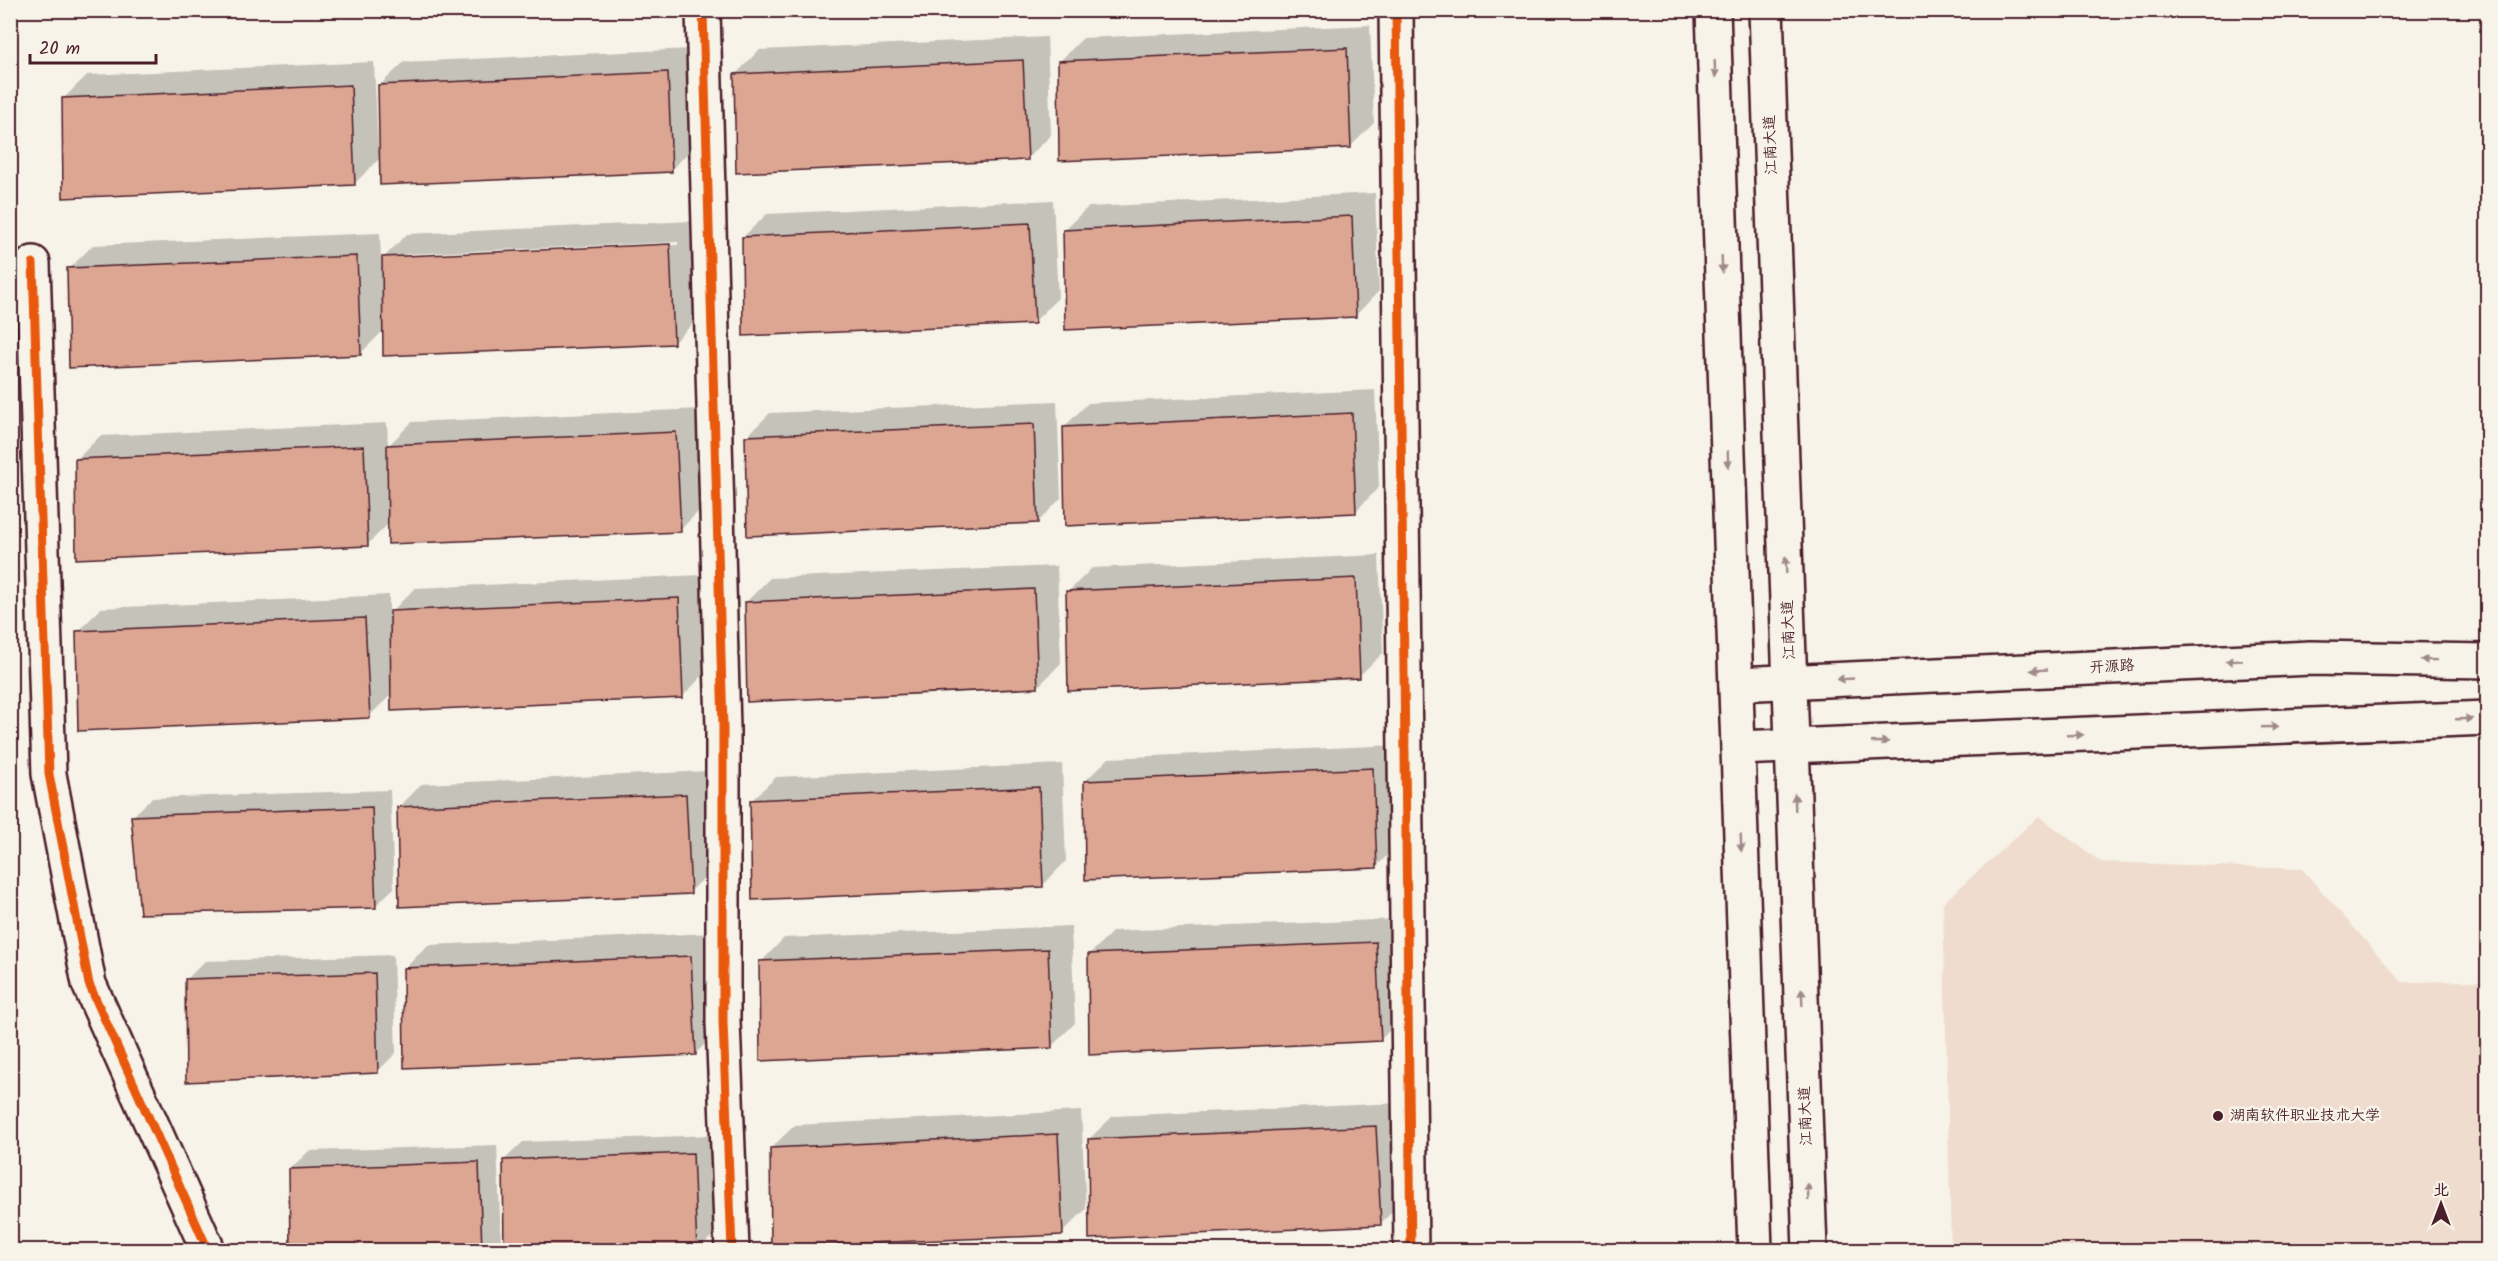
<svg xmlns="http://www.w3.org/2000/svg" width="2498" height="1261" font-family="Kalam,'LXGW WenKai TC',sans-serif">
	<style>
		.built { fill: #efdcce }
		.shadow { fill: #0003; fill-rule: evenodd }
		.building { fill: #dca693; stroke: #4a1f2b; stroke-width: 1.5 }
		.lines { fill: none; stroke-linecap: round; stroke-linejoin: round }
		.street-casing { stroke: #4a1f2b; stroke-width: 38 }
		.secondary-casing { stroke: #4a1f2b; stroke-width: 38 }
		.street { stroke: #f7f3e8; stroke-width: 33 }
		.secondary { stroke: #f7f3e8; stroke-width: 33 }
		.cycleway-casing { stroke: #f7f3e8; stroke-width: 13 }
		.cycleway { stroke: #e8590c; stroke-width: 9 }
		.oneway { fill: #a0898a }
		.poi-dot { fill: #4a1f2b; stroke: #f7f3e8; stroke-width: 2 }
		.labels { text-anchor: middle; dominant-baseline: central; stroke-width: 5; stroke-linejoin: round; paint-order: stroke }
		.street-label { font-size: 15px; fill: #4a1f2b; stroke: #f7f3e8 }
		.poi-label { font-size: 15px; fill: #4a1f2b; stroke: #f7f3e8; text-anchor: start }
	</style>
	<rect width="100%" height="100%" fill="#f7f3e8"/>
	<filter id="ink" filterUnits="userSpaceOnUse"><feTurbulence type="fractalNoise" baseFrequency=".0167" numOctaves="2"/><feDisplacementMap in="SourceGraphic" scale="12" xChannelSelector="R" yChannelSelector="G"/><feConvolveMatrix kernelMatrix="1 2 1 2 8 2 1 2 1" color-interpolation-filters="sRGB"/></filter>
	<g filter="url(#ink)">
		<path class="built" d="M 2039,816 L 2101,862 L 2302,869 L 2402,982 L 2487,981 L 2487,1250 L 1951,1250 L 1943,903 Z"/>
		<g class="shadow">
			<path d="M 1370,25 L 1374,123 L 1351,146 L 1059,62 L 1083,38 Z"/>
			<path d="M 1047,37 L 1051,135 L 1027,159 L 736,74 L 759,50 Z"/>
			<path d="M 691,49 L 695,146 L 671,170 L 381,157 L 355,183 L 63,99 L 87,75 L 374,62 L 378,147 L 381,147 L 380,85 L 404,62 Z"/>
			<path d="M 1375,193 L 1379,291 L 1356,315 L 1064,230 L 1088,207 Z"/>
			<path d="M 1053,200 L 1058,298 L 1034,322 L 743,237 L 767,214 Z"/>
			<path d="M 693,221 L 698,319 L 674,342 L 384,330 L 360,354 L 69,269 L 93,245 L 380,233 L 381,260 L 407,234 ZM 678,242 L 678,245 L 405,257 L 405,254 Z"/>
			<path d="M 1375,390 L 1379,487 L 1356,511 L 1064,427 L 1088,403 Z"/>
			<path d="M 1057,401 L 1061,498 L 1038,522 L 746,437 L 770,413 Z"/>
			<path d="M 700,409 L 704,506 L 680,530 L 390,522 L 368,544 L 76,460 L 100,436 L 387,423 L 388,446 L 412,422 Z"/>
			<path d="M 1379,555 L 1383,653 L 1359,676 L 1068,592 L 1092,568 Z"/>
			<path d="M 1057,566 L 1061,663 L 1038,687 L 746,602 L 770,578 Z"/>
			<path d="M 702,575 L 706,672 L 683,696 L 393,693 L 369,716 L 78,632 L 101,608 L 389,595 L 389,614 L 415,588 Z"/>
			<path d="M 1396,745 L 1400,842 L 1377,866 L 1085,781 L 1109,758 Z"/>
			<path d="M 1062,764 L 1066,861 L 1043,885 L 752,800 L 776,777 Z"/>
			<path d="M 709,771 L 714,868 L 690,892 L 399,807 L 422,784 Z"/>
			<path d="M 390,790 L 394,888 L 375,906 L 133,816 L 152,798 Z"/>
			<path d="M 1399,919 L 1404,1016 L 1380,1040 L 1089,955 L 1113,931 Z"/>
			<path d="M 1071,926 L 1075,1023 L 1051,1047 L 761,962 L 784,938 Z"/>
			<path d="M 714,933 L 719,1030 L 695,1054 L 404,969 L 428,945 Z"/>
			<path d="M 393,955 L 396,1053 L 378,1071 L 186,980 L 205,961 Z"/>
			<path d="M 1399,1103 L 1404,1200 L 1380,1224 L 1089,1139 L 1113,1116 Z"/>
			<path d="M 1081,1111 L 1086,1209 L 1062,1233 L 771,1148 L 795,1125 Z"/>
			<path d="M 711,1135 L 715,1233 L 698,1250 L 505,1250 L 504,1160 L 523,1142 Z"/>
			<path d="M 497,1145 L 501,1242 L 492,1250 L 291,1250 L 290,1169 L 309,1151 Z"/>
		</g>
		<g class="building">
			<path d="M 1347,48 L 1351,148 L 1059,161 L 1058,61 Z"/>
			<path d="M 1023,60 L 1028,160 L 736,173 L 734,74 Z"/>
			<path d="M 668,72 L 672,172 L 380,185 L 378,85 Z"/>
			<path d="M 351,85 L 355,185 L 63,198 L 62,98 Z"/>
			<path d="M 1352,216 L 1356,317 L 1065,330 L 1063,230 Z"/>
			<path d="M 1030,223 L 1035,324 L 743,336 L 742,237 Z"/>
			<path d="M 670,244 L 674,344 L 383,356 L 382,257 Z"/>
			<path d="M 357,256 L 361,355 L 69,368 L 67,268 Z"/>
			<path d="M 1352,413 L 1356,513 L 1065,526 L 1063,427 Z"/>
			<path d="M 1034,424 L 1038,523 L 747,536 L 745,436 Z"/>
			<path d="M 676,432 L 681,532 L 388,544 L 387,445 Z"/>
			<path d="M 364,446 L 368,546 L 76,559 L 75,459 Z"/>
			<path d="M 1356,578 L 1360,678 L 1068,691 L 1066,591 Z"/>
			<path d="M 1034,589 L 1038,688 L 747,702 L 745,602 Z"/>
			<path d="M 679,598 L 683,698 L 391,711 L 390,611 Z"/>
			<path d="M 365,618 L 370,718 L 78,731 L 76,631 Z"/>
			<path d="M 1373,768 L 1377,868 L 1085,880 L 1084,781 Z"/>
			<path d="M 1039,787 L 1043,887 L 752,900 L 750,800 Z"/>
			<path d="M 686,794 L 691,894 L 399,907 L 397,807 Z"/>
			<path d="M 372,807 L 376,908 L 140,914 L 131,816 Z"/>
			<path d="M 1376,942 L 1381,1041 L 1089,1055 L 1088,954 Z"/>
			<path d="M 1048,949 L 1052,1048 L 760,1061 L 759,961 Z"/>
			<path d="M 691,956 L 696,1055 L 404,1068 L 403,968 Z"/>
			<path d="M 375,973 L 378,1073 L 186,1082 L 185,979 Z"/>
			<path d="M 1376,1126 L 1381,1225 L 1089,1239 L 1088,1139 Z"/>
			<path d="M 1058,1134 L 1063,1235 L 771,1247 L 770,1148 Z"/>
			<path d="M 693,1153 L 697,1250 L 504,1250 L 503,1160 Z"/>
			<path d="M 479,1162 L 482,1250 L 290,1250 L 289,1169 Z"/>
		</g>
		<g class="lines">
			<defs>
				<g id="street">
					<path d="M 705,10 L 703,11 L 723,728 L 723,1022 L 732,1250"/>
					<path d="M 1396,10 L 1411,1250"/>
					<path d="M 33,263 L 49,774 L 89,984 L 208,1250"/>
				</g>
				<g id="secondary">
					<path d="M 1713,10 L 1755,1250"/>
					<path d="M 1766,10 L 1810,1250"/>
					<path d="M 1736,684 L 2310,658 L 2488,661"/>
					<path d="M 1738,748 L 2488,718"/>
				</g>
			</defs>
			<use href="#street" class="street-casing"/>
			<use href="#secondary" class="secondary-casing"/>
			<use href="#street" class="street"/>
			<use href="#secondary" class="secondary"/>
			<defs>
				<g id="cycleway">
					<path d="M 705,10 L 703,11 L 723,728 L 723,1022 L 732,1250"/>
					<path d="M 1396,10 L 1411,1250"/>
					<path d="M 33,263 L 49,774 L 89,984 L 208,1250"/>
				</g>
			</defs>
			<use href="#cycleway" class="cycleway-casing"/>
			<use href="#cycleway" class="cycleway"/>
		</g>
		<defs><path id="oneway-solid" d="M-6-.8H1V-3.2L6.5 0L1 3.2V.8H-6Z" transform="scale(1.5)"/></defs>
		<g class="oneway">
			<use href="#oneway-solid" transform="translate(1715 69) rotate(88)"/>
			<use href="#oneway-solid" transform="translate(1722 264) rotate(88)"/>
			<use href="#oneway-solid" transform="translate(1728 459) rotate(88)"/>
			<use href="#oneway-solid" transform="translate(1786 565) rotate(-92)"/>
			<use href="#oneway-solid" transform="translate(2429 660) rotate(-179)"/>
			<use href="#oneway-solid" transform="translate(2234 661) rotate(177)"/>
			<use href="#oneway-solid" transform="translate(2039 670) rotate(177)"/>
			<use href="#oneway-solid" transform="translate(1845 679) rotate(177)"/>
			<use href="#oneway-solid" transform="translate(2464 719) rotate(-2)"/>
			<use href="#oneway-solid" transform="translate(2270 727) rotate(-2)"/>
			<use href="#oneway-solid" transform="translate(2075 735) rotate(-2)"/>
			<use href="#oneway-solid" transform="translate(1880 742) rotate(-2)"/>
			<use href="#oneway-solid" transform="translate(1795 802) rotate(-92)"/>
			<use href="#oneway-solid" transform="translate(1741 843) rotate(88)"/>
			<use href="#oneway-solid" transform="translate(1802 997) rotate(-92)"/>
			<use href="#oneway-solid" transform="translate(1808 1192) rotate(-92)"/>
		</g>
	</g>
	<circle class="poi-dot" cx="2218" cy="1116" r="6"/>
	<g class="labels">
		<g class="street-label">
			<text transform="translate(1771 145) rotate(-92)">江南大道</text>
			<text transform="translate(1789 630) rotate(-92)">江南大道</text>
			<text transform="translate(2112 667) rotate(-3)">开源路</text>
			<text transform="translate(1806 1116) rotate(-92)">江南大道</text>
		</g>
		<g class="poi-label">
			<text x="2230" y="1116">湖南软件职业技术大学</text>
		</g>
	</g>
	<rect width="2498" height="1261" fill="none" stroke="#f7f3e8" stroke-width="36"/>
	<rect x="18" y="18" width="2462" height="1225" fill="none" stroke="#4a1f2b" stroke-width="2" filter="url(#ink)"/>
	<g transform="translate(2441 1204)" stroke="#f7f3e8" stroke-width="4.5" paint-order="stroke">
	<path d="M0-4.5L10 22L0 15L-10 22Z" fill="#4a1f2b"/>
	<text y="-9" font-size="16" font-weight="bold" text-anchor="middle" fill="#4a1f2b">北</text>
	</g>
	<path d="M30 54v9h126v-9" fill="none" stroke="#4a1f2b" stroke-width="3"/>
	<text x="39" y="54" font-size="18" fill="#4a1f2b" stroke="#f7f3e8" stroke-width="4.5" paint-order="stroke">20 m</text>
</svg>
